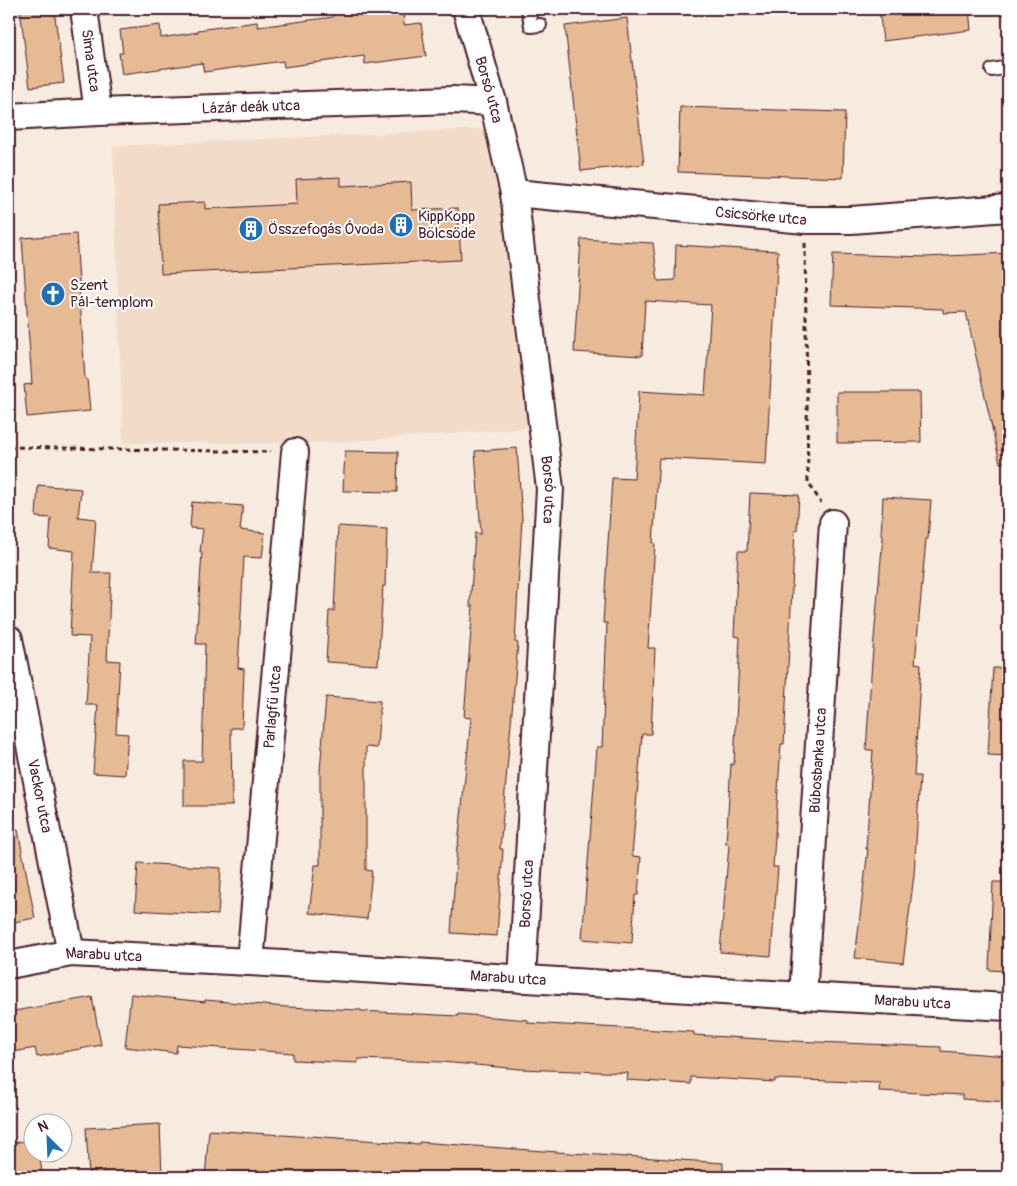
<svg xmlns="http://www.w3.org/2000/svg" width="1017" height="1186" font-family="Pangolin,sans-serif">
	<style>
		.built { fill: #f2dcc9 }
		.building { fill: #e5ba95; stroke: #4a1f2b }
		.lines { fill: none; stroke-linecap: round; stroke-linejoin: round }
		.service-casing { stroke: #4a1f2b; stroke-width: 16 }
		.minor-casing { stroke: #4a1f2b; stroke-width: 30 }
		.path { stroke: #4a1f2b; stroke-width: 3; stroke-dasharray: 5 4; stroke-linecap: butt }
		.service { stroke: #fff; stroke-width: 12 }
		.minor { stroke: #fff; stroke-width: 26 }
		.labels { text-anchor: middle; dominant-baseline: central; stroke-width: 4; stroke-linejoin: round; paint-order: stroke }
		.street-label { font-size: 15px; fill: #4a1f2b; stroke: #fff }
		.poi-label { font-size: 15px; fill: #4a1f2b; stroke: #fff; text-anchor: start }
	</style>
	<rect width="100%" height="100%" fill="#f7eadf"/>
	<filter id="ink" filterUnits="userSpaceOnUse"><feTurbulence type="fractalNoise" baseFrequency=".02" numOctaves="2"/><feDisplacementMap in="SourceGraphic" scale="10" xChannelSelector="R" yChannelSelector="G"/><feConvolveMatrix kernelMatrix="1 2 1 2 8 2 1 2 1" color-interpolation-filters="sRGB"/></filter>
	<g filter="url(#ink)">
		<path class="built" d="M 486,129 L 501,196 L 528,428 L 328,443 L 123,443 L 113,146 Z"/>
		<g class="building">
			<path d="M 20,9 L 54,9 L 64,83 L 30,87 Z"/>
			<path d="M 332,9 L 403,9 L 404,25 L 421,23 L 426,56 L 365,64 L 364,56 L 284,67 L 283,61 L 204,72 L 202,63 L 122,74 L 119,53 L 123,53 L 120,30 L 160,25 L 161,38 L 198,32 L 198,30 L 257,22 L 258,27 L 333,17 Z"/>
			<path d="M 879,9 L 969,9 L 971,30 L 883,41 Z"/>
			<path d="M 627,18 L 644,164 L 581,171 L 565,26 Z"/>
			<path d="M 680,107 L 845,112 L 843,178 L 678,172 Z"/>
			<path d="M 341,177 L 341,186 L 411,182 L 412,210 L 458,208 L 461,260 L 161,274 L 158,204 L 205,202 L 205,209 L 297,204 L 296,179 Z"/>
			<path d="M 76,234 L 85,379 L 87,379 L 90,411 L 27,417 L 24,385 L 32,384 L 22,238 Z"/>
			<path d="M 581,239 L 653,243 L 658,281 L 675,280 L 676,245 L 778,251 L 766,464 L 659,458 L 653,543 L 655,543 L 648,648 L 655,648 L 651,734 L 642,734 L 632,856 L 641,857 L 638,895 L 635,895 L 632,943 L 582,939 L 597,747 L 602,747 L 607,623 L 603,623 L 612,478 L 634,479 L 639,391 L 705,395 L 711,305 L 645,301 L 642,356 L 574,352 Z"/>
			<path d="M 1008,253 L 1008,462 L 1000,463 L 966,312 L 943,313 L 943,309 L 831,305 L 833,254 L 926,257 Z"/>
			<path d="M 837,392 L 920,392 L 921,442 L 837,443 Z"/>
			<path d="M 517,448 L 522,518 L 515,642 L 518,643 L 500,849 L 503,849 L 497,936 L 451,933 L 457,846 L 458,846 L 471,718 L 464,717 L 473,606 L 470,606 L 475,533 L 481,534 L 475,451 Z"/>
			<path d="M 345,451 L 398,452 L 397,492 L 343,491 Z"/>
			<path d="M 38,485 L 81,489 L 78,517 L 96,519 L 92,573 L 111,573 L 107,660 L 120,661 L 116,733 L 128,734 L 125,775 L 93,773 L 98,705 L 86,705 L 90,637 L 70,636 L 74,551 L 49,548 L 51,518 L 36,517 Z"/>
			<path d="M 750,493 L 799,495 L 797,530 L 795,530 L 784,744 L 781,744 L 773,867 L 778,867 L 771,956 L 720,952 L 729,845 L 726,844 L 731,764 L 734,764 L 740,637 L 734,636 L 738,551 L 747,551 Z"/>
			<path d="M 883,497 L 931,500 L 928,539 L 926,539 L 915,663 L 921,664 L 914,776 L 920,776 L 914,875 L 903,963 L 855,958 L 868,849 L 866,849 L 873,750 L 866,750 L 872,661 L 883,536 L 881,536 Z"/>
			<path d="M 192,502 L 243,506 L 240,530 L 265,533 L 262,558 L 244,557 L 238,668 L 244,669 L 242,728 L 231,728 L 232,806 L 184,806 L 184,761 L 202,761 L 205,644 L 196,644 L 202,552 L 200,552 L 203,529 L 190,528 Z"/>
			<path d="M 338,526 L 387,529 L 385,586 L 383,586 L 378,665 L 326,662 L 329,611 L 334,611 Z"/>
			<path d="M 993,668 L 1008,668 L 1008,756 L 988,755 Z"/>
			<path d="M 326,697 L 380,701 L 377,748 L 366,747 L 366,870 L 372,871 L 367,919 L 309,913 L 315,865 L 320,865 L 320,771 Z"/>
			<path d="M 9,830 L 18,830 L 35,918 L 9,923 Z"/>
			<path d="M 138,863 L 221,868 L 218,915 L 135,910 Z"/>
			<path d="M 993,882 L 1008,882 L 1008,971 L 989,970 Z"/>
			<path d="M 131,994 L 205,1002 L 205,1000 L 286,1007 L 361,1010 L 361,1011 L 458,1016 L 458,1014 L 528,1020 L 528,1023 L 694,1032 L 694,1035 L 793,1041 L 941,1047 L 941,1051 L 1008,1056 L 1008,1102 L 962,1099 L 962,1095 L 879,1091 L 880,1083 L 775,1079 L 775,1082 L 691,1077 L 691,1084 L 627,1080 L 628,1073 L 520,1069 L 442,1062 L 358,1059 L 358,1063 L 293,1060 L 293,1053 L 177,1045 L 176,1053 L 125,1047 Z"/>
			<path d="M 92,997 L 101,1045 L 37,1057 L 35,1048 L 9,1053 L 9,1012 Z"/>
			<path d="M 160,1124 L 162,1177 L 89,1177 L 86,1128 Z"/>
			<path d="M 209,1130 L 311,1137 L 311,1136 L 419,1144 L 419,1142 L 626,1157 L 626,1156 L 723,1163 L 723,1177 L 205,1177 Z"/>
			<path d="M 32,1139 L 32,1154 L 39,1154 L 43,1177 L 9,1177 L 9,1144 Z"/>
		</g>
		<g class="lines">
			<defs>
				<g id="service">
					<path d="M 528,9 L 531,26 L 540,25"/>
					<path d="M 992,70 L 1008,67"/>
				</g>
				<g id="minor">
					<path id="s1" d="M 84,9 L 98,112"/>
					<path id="s2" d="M 466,9 L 493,102 L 514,193 L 550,489 L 522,979"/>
					<path id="s3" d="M 9,117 L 98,112 L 453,100 L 493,102"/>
					<path id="s4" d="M 514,193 L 805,220 L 851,220 L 1008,208"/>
					<path id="s5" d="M 9,639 L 71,953"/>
					<path id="s6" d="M 250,962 L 295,452"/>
					<path id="s7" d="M 9,965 L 71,953 L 250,962 L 803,996 L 1008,1007"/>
					<path id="s8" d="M 803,996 L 833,523"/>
				</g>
			</defs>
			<use href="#service" class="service-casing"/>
			<use href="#minor" class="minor-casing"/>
			<g class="path">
				<path d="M 805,243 L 808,482 L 821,503"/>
				<path d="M 9,447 L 271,452"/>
			</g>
			<use href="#service" class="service"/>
			<use href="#minor" class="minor"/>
		</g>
	</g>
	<defs>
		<symbol id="building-disc" viewBox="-11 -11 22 22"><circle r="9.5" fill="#1f6fb2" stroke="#fff"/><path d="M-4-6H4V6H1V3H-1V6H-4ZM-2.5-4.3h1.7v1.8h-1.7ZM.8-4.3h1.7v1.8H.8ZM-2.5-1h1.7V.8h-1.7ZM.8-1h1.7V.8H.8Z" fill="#fff"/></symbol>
		<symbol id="church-disc" viewBox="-11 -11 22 22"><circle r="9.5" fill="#1f6fb2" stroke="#fff"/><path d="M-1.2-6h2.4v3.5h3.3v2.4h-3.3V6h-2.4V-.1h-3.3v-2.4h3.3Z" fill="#fff"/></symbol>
	</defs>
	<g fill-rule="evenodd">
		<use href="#building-disc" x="387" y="211" width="28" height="28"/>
		<use href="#building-disc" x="237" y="215" width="28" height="28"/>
		<use href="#church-disc" x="39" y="280" width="28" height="28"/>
	</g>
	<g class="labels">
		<g class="street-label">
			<text stroke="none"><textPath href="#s1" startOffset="52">Sima utca</textPath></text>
			<text stroke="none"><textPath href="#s2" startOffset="84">Borsó utca</textPath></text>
			<text stroke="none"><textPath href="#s3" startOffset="242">Lázár deák utca</textPath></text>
			<text stroke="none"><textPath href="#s4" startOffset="248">Csicsörke utca</textPath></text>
			<text stroke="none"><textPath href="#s2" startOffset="489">Borsó utca</textPath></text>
			<text stroke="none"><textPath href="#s6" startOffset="256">Parlagfű utca</textPath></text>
			<text stroke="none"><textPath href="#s8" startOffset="236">Búbosbanka utca</textPath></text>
			<text stroke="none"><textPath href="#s5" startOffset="160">Vackor utca</textPath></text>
			<text transform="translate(527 894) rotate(-87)">Borsó utca</text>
			<text stroke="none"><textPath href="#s7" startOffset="96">Marabu utca</textPath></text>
			<text stroke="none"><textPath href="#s7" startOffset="501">Marabu utca</textPath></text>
			<text stroke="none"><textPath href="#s7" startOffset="906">Marabu utca</textPath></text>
		</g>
		<g class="poi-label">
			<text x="418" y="216">KippKopp<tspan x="418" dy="17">Bölcsőde</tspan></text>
			<text x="268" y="229">Összefogás Óvoda</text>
			<text x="70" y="285">Szent<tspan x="70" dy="17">Pál-templom</tspan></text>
		</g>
	</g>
	<rect width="1017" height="1186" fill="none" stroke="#fff" stroke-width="30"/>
	<rect x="15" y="15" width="987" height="1156" fill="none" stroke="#4a1f2b" stroke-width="2" filter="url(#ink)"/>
	<g transform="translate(48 1138) rotate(336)"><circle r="24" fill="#ffffff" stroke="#b7a5aa"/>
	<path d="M0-4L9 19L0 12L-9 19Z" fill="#1f6fb2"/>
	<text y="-8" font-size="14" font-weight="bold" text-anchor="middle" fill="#4a1f2b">N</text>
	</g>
</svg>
